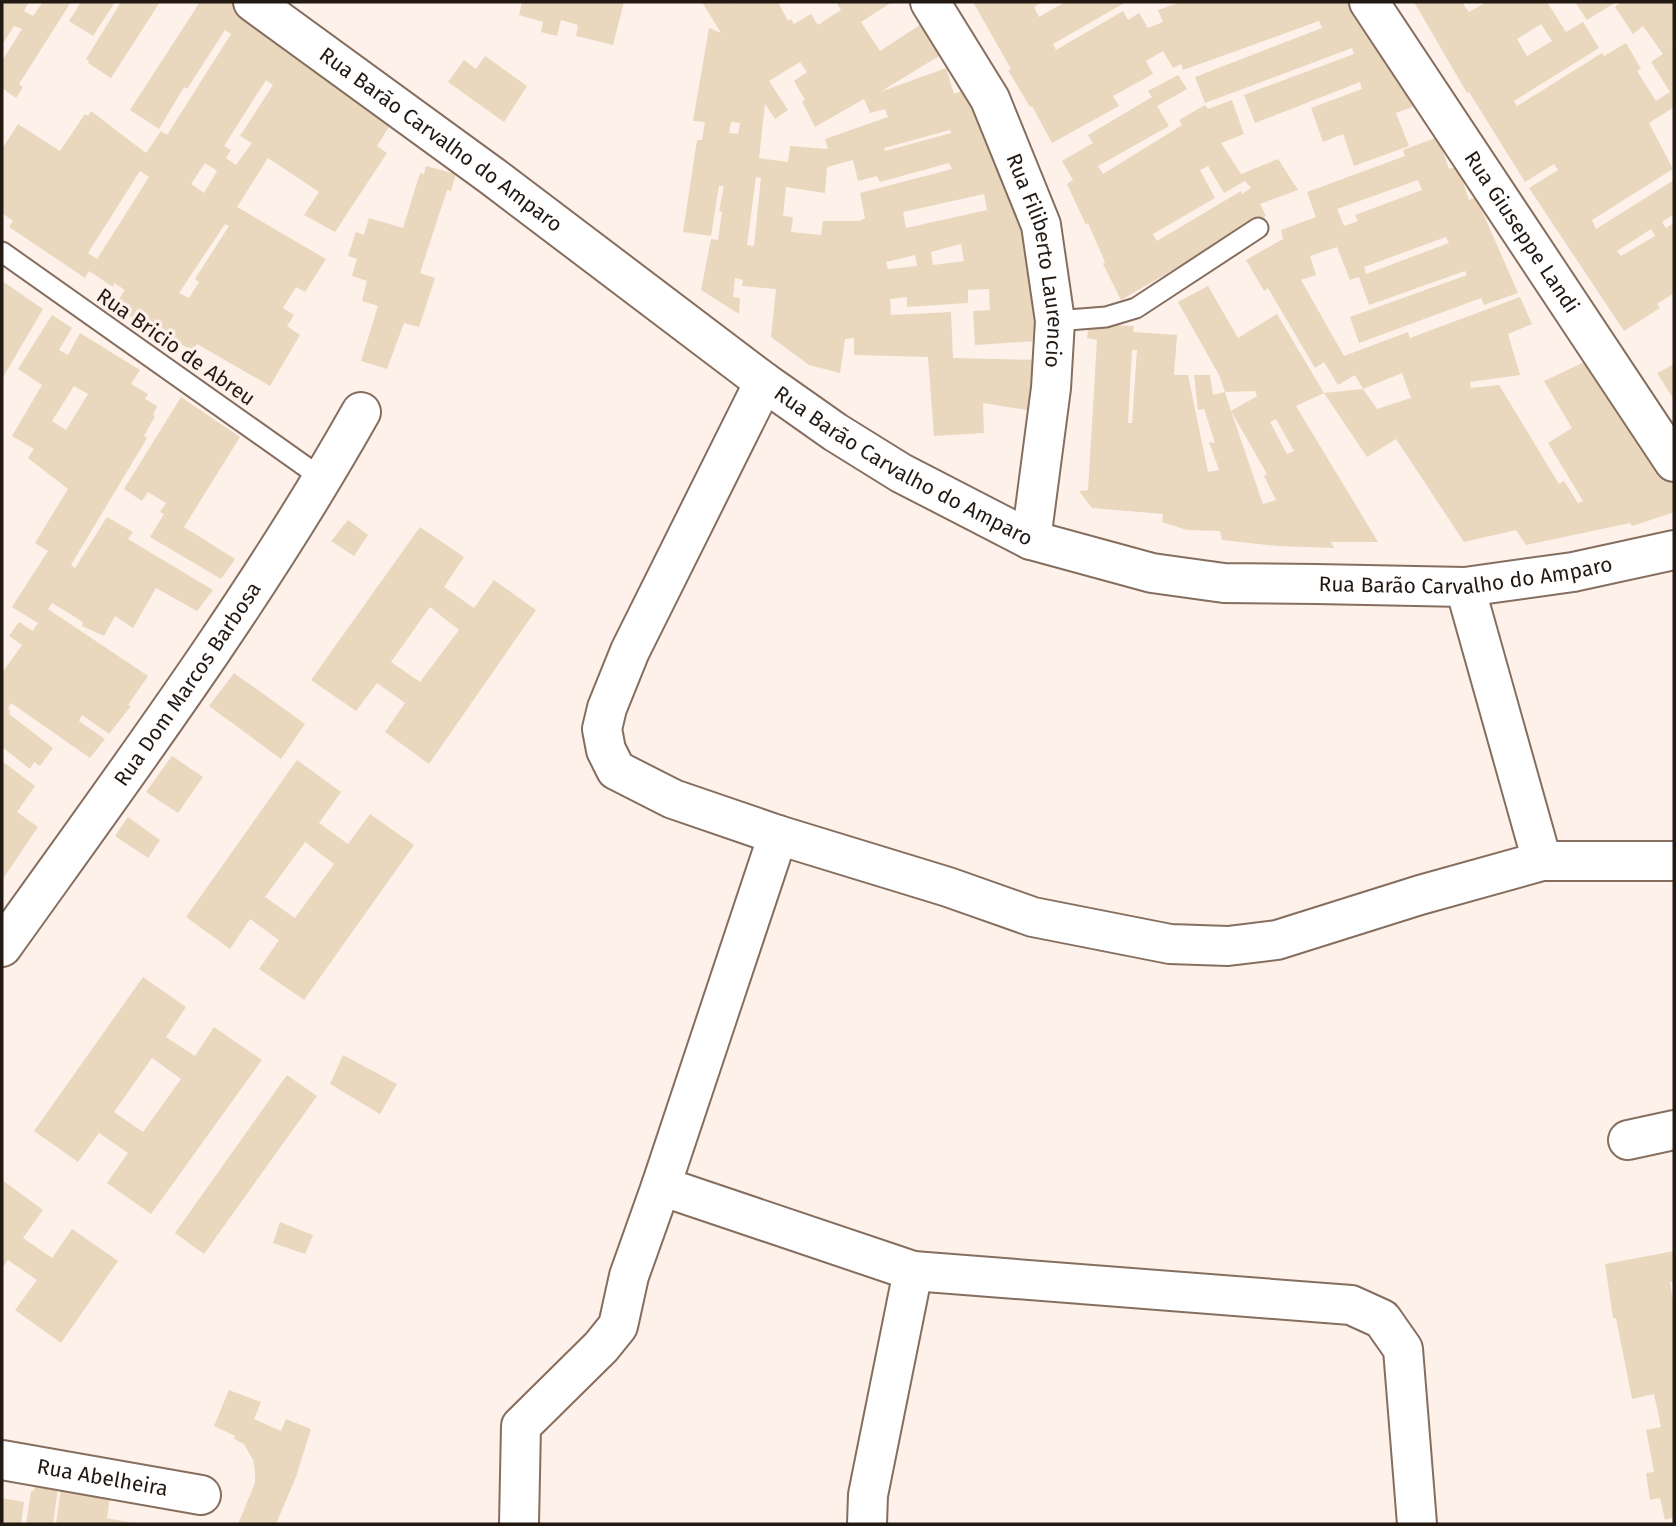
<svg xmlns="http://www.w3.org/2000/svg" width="1676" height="1526" font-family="'Fira Sans',sans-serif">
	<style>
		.building { fill: #e9d7be; fill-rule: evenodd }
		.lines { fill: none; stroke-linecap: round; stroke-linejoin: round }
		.lane-casing { stroke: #866e5f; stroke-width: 23 }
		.street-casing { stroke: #866e5f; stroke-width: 42 }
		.lane { stroke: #fff; stroke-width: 19 }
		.street { stroke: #fff; stroke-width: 38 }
		.labels { text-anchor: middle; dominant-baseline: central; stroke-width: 7; stroke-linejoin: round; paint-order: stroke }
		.street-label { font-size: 21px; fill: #231913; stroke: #fdf1ea }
	</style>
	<rect width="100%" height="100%" fill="#fdf1ea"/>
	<g class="building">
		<path d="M 2,2 L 29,2 L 24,11 L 33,16 L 43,2 L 71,2 L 19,84 L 23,87 L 16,98 L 2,88 L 2,61 L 22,29 L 14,26 L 2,45 Z"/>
		<path d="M 81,2 L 115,2 L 93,36 L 69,21 Z"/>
		<path d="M 121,2 L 160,2 L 111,78 L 88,63 L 89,61 L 86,59 Z"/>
		<path d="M 200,2 L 243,2 L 394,119 L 377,146 L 387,153 L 335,232 L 304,215 L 319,192 L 268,158 L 237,207 L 326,259 L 305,292 L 296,287 L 283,308 L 294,315 L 287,326 L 300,335 L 270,386 L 197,344 L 193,351 L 154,329 L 153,331 L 114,306 L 125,290 L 114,283 L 113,287 L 89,271 L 85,278 L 9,227 L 13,221 L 2,213 L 2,142 L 4,146 L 18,124 L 60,151 L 85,114 L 88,116 L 91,111 L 146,153 L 161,131 L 167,135 L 231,34 L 225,30 L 187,89 L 184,87 L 159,129 L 130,110 ZM 266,80 L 273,85 L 240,136 L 252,143 L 236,165 L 226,158 L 231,150 L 224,146 ZM 205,163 L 217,171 L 204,193 L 191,184 ZM 140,171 L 149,177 L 97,259 L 88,253 ZM 225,224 L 229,226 L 195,279 L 199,282 L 189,298 L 179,293 Z"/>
		<path d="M 522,2 L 624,2 L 613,45 L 576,36 L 578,25 L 561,20 L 557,36 L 541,32 L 543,22 L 519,15 Z"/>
		<path d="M 702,2 L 729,2 L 731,4 L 735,2 L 783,2 L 779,4 L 788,21 L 791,19 L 794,24 L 811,14 L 818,25 L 841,10 L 836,2 L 892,2 L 861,22 L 880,51 L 926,21 L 944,53 L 880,92 L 946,68 L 954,94 L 964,90 L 1017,204 L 1031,254 L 1038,341 L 975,345 L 973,311 L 990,310 L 989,289 L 968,290 L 968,303 L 907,307 L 907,297 L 890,299 L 891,315 L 951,312 L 953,358 L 1040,360 L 1039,412 L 983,403 L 984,433 L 934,436 L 928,357 L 854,355 L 854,338 L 845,339 L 840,373 L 809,365 L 771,337 L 776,289 L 742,286 L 743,280 L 735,278 L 733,297 L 740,298 L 739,314 L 701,290 L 711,239 L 718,240 L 722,212 L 719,211 L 724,186 L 719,186 L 711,236 L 683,232 L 697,140 L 702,140 L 705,122 L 693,121 L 709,28 L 721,33 ZM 800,62 L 807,72 L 794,81 L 805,100 L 802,102 L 815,127 L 864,99 L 870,113 L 885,109 L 888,117 L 825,139 L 828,149 L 790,146 L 788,162 L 759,158 L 765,104 L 775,119 L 788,110 L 769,81 ZM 731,122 L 740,123 L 738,134 L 729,133 ZM 950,130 L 951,133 L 885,151 L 884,148 ZM 853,160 L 858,181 L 877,176 L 880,182 L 949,163 L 952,169 L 860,193 L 865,218 L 859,221 L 823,221 L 821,235 L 791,232 L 793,217 L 783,216 L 786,187 L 825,193 L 827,167 ZM 756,177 L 761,178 L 754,246 L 747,245 ZM 984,194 L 987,210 L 906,228 L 903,212 ZM 961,244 L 964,261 L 933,265 L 931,252 ZM 915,255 L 917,266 L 888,269 L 886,262 Z"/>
		<path d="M 973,2 L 1042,2 L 1034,7 L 1039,17 L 1065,2 L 1126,2 L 1053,44 L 1056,50 L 1123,11 L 1128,20 L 1139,13 L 1148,28 L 1163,22 L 1158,10 L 1181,2 L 1362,2 L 1399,75 L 1413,107 L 1396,113 L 1409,146 L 1354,166 L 1343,134 L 1323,142 L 1311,108 L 1362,89 L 1360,82 L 1255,123 L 1244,95 L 1354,54 L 1352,48 L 1205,103 L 1195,77 L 1322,28 L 1319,21 L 1183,70 L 1181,64 L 1173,68 L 1163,51 L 1146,61 L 1153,74 L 1113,96 L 1119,106 L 1052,143 L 1032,106 L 1030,107 L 1008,70 L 1011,69 Z"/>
		<path d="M 1414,2 L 1467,2 L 1463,4 L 1469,12 L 1487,2 L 1547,2 L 1566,32 L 1583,22 L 1599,48 L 1514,101 L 1517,106 L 1602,53 L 1604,56 L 1626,43 L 1641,69 L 1637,71 L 1656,101 L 1670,92 L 1651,62 L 1663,54 L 1643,26 L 1633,34 L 1615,7 L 1621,2 L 1674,2 L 1674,40 L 1671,43 L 1674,46 L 1674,107 L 1649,123 L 1673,169 L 1592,220 L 1596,229 L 1674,180 L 1674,214 L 1662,222 L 1666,228 L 1674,223 L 1674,293 L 1657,304 L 1660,308 L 1624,331 L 1529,188 L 1558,170 L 1554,164 L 1525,182 L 1469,92 L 1467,93 ZM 1541,24 L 1552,41 L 1527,56 L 1517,39 ZM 1651,229 L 1655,236 L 1621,256 L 1617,251 Z"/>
		<path d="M 1575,2 L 1616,2 L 1587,20 Z"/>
		<path d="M 485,56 L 527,86 L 504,122 L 448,82 L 464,60 L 476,69 Z"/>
		<path d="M 1178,75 L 1187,89 L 1157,106 L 1169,126 L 1098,166 L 1103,174 L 1182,125 L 1179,120 L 1205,105 L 1208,109 L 1232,100 L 1244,134 L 1221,143 L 1241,174 L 1278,159 L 1298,190 L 1260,204 L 1266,216 L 1121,300 L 1103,264 L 1105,262 L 1088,223 L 1086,225 L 1067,184 L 1073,180 L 1062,161 L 1093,143 L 1088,135 L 1152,97 L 1148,91 ZM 1208,166 L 1224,193 L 1245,181 L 1251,188 L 1242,194 L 1241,191 L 1157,241 L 1153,234 L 1215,198 L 1200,170 Z"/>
		<path d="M 1438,137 L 1449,169 L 1458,166 L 1469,200 L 1476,197 L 1518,293 L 1484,305 L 1481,298 L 1359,343 L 1350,317 L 1467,275 L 1465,271 L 1369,305 L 1359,277 L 1350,280 L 1337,247 L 1310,256 L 1316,275 L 1301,280 L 1344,356 L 1408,332 L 1410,338 L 1520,297 L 1532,324 L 1508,334 L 1520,375 L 1470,382 L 1471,388 L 1499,385 L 1559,484 L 1564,481 L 1578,503 L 1583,501 L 1548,443 L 1572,428 L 1544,381 L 1595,357 L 1674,475 L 1674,509 L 1672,513 L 1632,526 L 1630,523 L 1526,545 L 1516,530 L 1464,542 L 1396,439 L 1367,457 L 1324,393 L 1363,389 L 1355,375 L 1338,385 L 1324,362 L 1315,368 L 1268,288 L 1264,291 L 1246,260 L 1283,239 L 1281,230 L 1316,217 L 1307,192 L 1405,156 L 1403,150 ZM 1418,180 L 1422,190 L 1355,215 L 1358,221 L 1344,226 L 1337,209 ZM 1446,237 L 1449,243 L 1366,274 L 1364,267 ZM 1402,373 L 1411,398 L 1377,409 L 1363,389 Z"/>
		<path d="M 426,166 L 456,174 L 451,191 L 447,190 L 420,273 L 435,278 L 419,327 L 404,323 L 387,369 L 361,361 L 378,306 L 362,301 L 367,281 L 352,276 L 357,259 L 348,256 L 356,232 L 364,235 L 369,218 L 403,228 L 420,173 L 424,174 Z"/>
		<path d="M 2,281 L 43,309 L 2,379 Z"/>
		<path d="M 1208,286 L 1238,338 L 1277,314 L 1324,393 L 1296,406 L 1378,542 L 1331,542 L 1334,548 L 1277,546 L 1222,540 L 1220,531 L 1187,530 L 1162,522 L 1163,514 L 1092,508 L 1079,491 L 1088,490 L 1097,340 L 1087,338 L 1089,324 L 1134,326 L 1133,332 L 1177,335 L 1174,375 L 1188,375 L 1208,472 L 1219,470 L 1209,442 L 1215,443 L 1204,409 L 1198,410 L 1194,375 L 1210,375 L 1213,395 L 1225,392 L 1231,411 L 1257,396 L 1255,391 L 1225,392 L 1219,375 L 1178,302 ZM 1132,350 L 1137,350 L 1132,423 L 1128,423 ZM 1231,411 L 1267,474 L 1264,476 L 1276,500 L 1263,504 ZM 1276,419 L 1294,451 L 1287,454 L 1270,422 Z"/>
		<path d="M 52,315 L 72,328 L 59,350 L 68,355 L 80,333 L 140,370 L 131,384 L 148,394 L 145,399 L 157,406 L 153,415 L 155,416 L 144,436 L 147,438 L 71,565 L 75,568 L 107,517 L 133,532 L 128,539 L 213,590 L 197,611 L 156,588 L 133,628 L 115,616 L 104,636 L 82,626 L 83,622 L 52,603 L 48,609 L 148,676 L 128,705 L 131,706 L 109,734 L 82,715 L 79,721 L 105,739 L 90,758 L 11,703 L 8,709 L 10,711 L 9,714 L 53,748 L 40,766 L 34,762 L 30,769 L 2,747 L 2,673 L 22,645 L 9,636 L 19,622 L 33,631 L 38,623 L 12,607 L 48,551 L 35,543 L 68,489 L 28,458 L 34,449 L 12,436 L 42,385 L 18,369 ZM 74,386 L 88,394 L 66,430 L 52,421 Z"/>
		<path d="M 1674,364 L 1674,400 L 1657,373 Z"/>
		<path d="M 181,397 L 240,437 L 184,527 L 235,559 L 221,579 L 150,537 L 164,514 L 160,512 L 166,503 L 148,492 L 142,501 L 124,489 Z"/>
		<path d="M 348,520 L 368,535 L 354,556 L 331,541 Z"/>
		<path d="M 420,527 L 464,557 L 444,587 L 474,608 L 494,580 L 536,610 L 429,764 L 385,732 L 405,703 L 377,683 L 356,711 L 311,680 ZM 430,607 L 459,630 L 420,682 L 391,662 Z"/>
		<path d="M 234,673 L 305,724 L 281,759 L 209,706 Z"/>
		<path d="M 172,756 L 203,777 L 178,813 L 146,792 Z"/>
		<path d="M 297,760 L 341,792 L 319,823 L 348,844 L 370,814 L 414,845 L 304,1000 L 259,969 L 279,940 L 250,919 L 230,949 L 186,917 ZM 305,842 L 334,864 L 295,918 L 265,897 Z"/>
		<path d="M 2,761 L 35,786 L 17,812 L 38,827 L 2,880 Z"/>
		<path d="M 128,817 L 160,840 L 148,858 L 115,836 Z"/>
		<path d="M 143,977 L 186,1007 L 166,1037 L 195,1056 L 214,1027 L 262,1060 L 151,1214 L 107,1183 L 128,1153 L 99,1133 L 78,1162 L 34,1131 ZM 152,1058 L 181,1079 L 143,1132 L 114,1112 Z"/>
		<path d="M 343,1055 L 397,1084 L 380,1114 L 330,1084 Z"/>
		<path d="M 287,1075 L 317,1096 L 204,1254 L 175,1233 Z"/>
		<path d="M 2,1180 L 43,1210 L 23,1238 L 52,1258 L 72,1229 L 118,1261 L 61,1343 L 15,1310 L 37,1280 L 8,1260 L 2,1268 Z"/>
		<path d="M 280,1222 L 313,1235 L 305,1254 L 273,1243 Z"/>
		<path d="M 1674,1251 L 1674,1282 L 1670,1282 L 1674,1308 L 1674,1517 L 1665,1520 L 1660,1498 L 1650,1500 L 1646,1473 L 1654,1472 L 1646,1430 L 1661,1427 L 1654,1394 L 1632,1399 L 1616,1318 L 1613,1318 L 1605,1264 Z"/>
		<path d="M 229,1390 L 261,1402 L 254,1419 L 281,1431 L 286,1419 L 311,1429 L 296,1477 L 276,1524 L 238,1524 L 255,1483 L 255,1471 L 253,1460 L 244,1444 L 234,1439 L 235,1436 L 214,1426 Z"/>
		<path d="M 37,1470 L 60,1474 L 53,1524 L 26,1524 L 31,1491 L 34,1491 Z"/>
		<path d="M 63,1474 L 112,1483 L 107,1518 L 137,1524 L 56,1524 Z"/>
		<path d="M 2,1498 L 24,1502 L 21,1524 L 2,1524 Z"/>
	</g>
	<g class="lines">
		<defs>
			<g id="lane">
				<path d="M 2,252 L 323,479"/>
				<path d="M 1055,321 L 1106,317 L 1136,308 L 1258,228"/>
			</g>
			<g id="street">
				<path id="s1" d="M 253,2 L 492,176 L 764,382 L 835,432 L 901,473 L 1031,540 L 1152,573 L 1224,583 L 1316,584 L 1465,587 L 1573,572 L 1674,550"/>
				<path id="s2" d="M 930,2 L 990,99 L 1041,225 L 1055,321 L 1051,388 L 1031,540"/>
				<path id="s3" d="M 1369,2 L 1674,462"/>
				<path d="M 764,382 L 630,651 L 607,708 L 602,729 L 606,750 L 616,770 L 673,799 L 778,835 L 948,887 L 1033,917 L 1170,944 L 1228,946 L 1277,940 L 1420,895 L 1542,861 L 1674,861"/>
				<path d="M 1465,587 L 1542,861"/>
				<path id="s4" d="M 2,947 C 127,772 255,600 361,412"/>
				<path d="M 1628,1140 L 1674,1130"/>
				<path d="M 661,1186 L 913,1271 L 868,1495 L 867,1524"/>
				<path d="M 913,1271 L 1351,1305 L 1382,1319 L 1403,1349 L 1417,1524"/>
				<path id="s5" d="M 2,1460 L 201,1495"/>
				<path d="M 519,1524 L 521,1426 L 601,1347 L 618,1326 L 629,1276 L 661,1186 L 778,835"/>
			</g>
		</defs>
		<use href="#lane" class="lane-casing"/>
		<use href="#street" class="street-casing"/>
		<use href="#lane" class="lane"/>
		<use href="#street" class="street"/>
	</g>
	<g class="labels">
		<g class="street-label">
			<text stroke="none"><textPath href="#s1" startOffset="233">Rua Barão Carvalho do Amparo</textPath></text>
			<text stroke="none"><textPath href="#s3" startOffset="276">Rua Giuseppe Landi</textPath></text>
			<text stroke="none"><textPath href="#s2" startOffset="284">Rua Filiberto Laurencio</textPath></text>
			<text transform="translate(176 347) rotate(35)">Rua Bricio de Abreu</text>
			<text stroke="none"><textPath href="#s1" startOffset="800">Rua Barão Carvalho do Amparo</textPath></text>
			<text stroke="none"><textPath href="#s1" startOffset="1388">Rua Barão Carvalho do Amparo</textPath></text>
			<text stroke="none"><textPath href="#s4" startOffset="322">Rua Dom Marcos Barbosa</textPath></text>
			<text stroke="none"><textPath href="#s5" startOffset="102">Rua Abelheira</textPath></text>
		</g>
	</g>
	<rect width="1676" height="1526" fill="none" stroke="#231913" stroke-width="7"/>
</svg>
